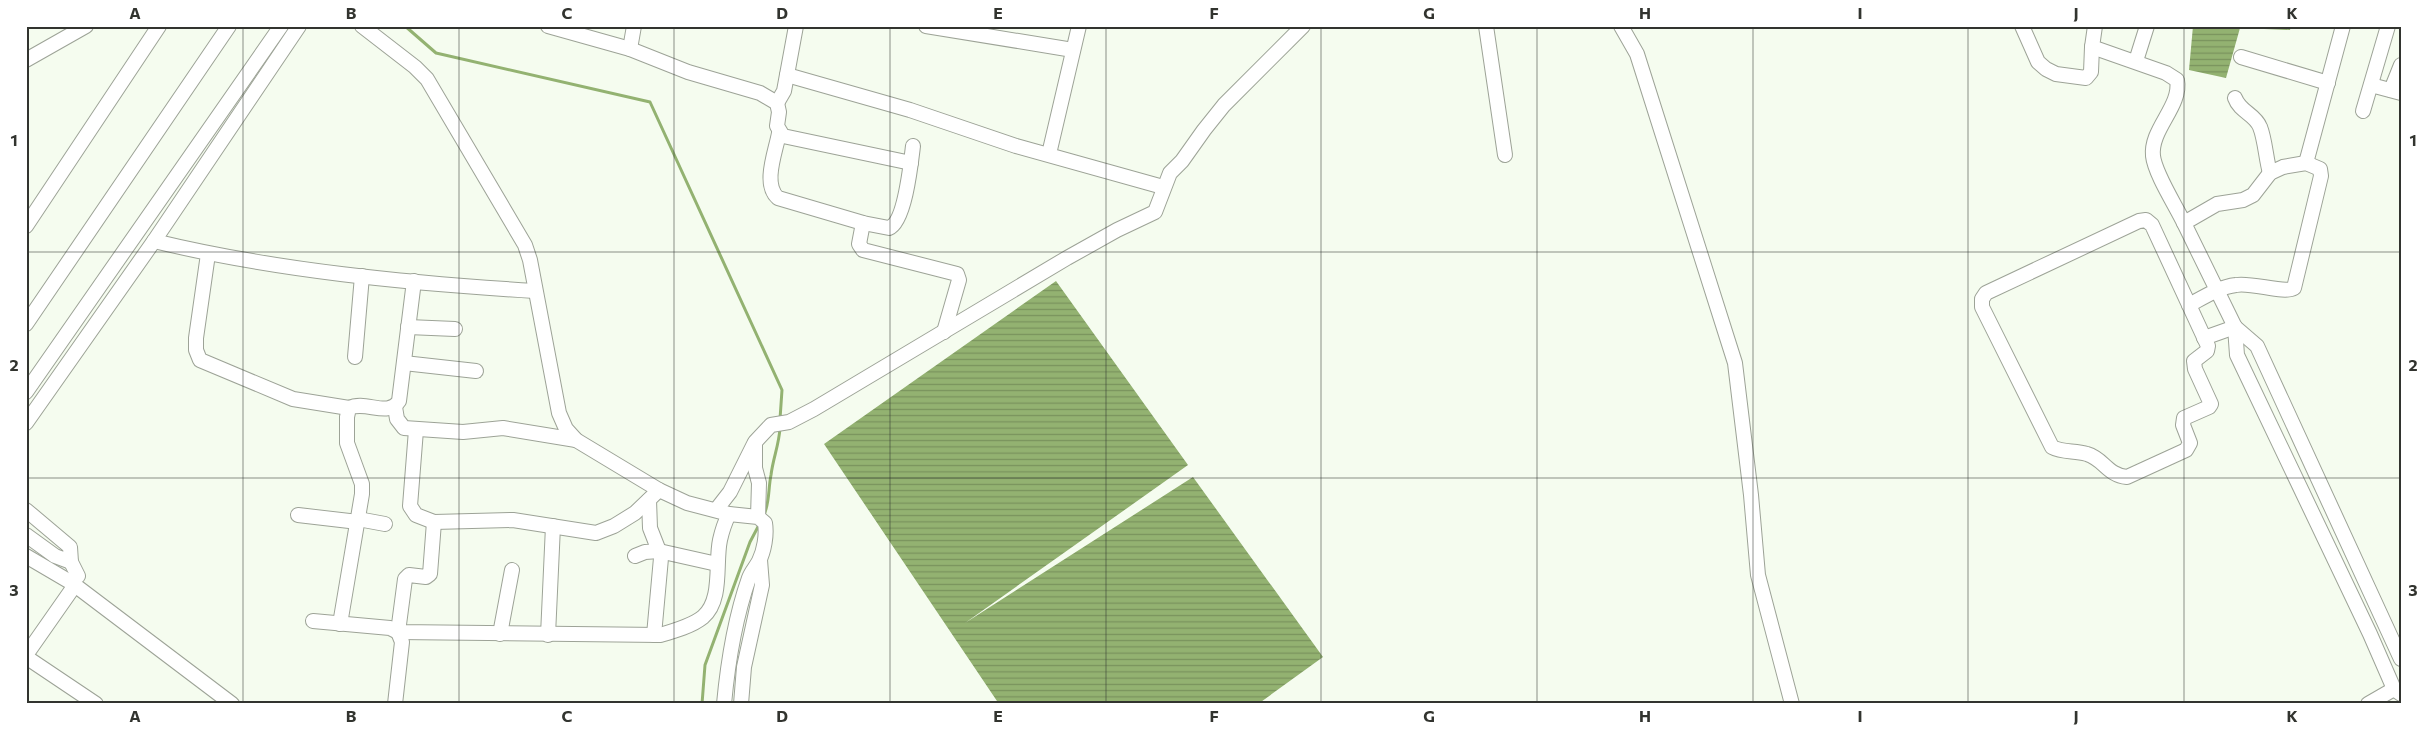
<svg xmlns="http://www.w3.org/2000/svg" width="2427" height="730" font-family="Commissioner,sans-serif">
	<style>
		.water { fill: url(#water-rules) }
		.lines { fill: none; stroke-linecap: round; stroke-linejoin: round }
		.stream { stroke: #93b271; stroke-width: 3 }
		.minor-casing { stroke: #9da397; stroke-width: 16 }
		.minor { stroke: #fff; stroke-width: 14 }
		.grid { fill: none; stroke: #32342f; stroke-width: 1; stroke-opacity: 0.55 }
		.neatline { fill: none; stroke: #32342f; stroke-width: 2 }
		.grid-label { font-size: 16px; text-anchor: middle; font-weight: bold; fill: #32342f }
	</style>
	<defs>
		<pattern id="water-rules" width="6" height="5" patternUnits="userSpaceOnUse" patternTransform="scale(1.25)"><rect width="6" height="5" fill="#93b271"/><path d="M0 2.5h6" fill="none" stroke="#79925d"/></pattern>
	</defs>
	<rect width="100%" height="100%" fill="#f5fcef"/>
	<g class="water">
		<path d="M 2193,26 L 2291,26 L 2290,30 L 2240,28 L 2226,78 L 2189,70 Z"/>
		<path d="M 1056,281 L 1188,465 L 965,623 L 1193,477 L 1323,657 L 1258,704 L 999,704 L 824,444 Z"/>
	</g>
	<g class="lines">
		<g class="stream">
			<path d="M 405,26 L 436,53 L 650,102 L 782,390 L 780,419"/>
			<path d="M 763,517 C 770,504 768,489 771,475 C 773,458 779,445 780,428"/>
			<path d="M 702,704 L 705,665 L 750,542 L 760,523"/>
		</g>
		<defs>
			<g id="minor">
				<path d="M 362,26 L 415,67 L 427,79 L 525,245 L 530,260 L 559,413 L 566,429 L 576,440 L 659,490 L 687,503 L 729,514 L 758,517 L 765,523 C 767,535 764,551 759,561 C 756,567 751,572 749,578 C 735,618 728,661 724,704"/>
				<path d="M 548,26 L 630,49 L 688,72 L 760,93 L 777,103 L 779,112 L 777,126 L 783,136 L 911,163"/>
				<path d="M 926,26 L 1073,50"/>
				<path d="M 1486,26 L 1505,155"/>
				<path d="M 1621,26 L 1637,54 L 1735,363 L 1751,495 L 1758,575 L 1792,704"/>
				<path d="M 2022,26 L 2038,62 L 2046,69 L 2056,74 L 2086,78 L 2091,72 L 2092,47"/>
				<path d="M 2095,26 L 2092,47 L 2166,73 L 2177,80 C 2182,106 2150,129 2153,156 C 2155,174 2176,206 2184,223"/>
				<path d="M 630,49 L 634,26"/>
				<path d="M 2241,57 L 2328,83"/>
				<path d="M 26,60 L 86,26"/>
				<path d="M 2136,61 L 2147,26"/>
				<path d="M 787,75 L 910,110 L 1016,146 L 1163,187"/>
				<path d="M 2371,85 L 2401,93"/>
				<path d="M 2391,90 L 2401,65"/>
				<path d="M 2235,98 C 2240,112 2255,114 2260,127 C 2265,139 2266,159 2270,173"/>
				<path d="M 777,103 L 784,91 L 796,26"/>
				<path d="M 2363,111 L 2388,26"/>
				<path d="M 779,133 C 776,151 762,184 778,198 L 863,223 L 889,228 C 905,222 911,162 913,146"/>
				<path d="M 1049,154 L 1079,26"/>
				<path d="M 2306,163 L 2343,26"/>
				<path d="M 2146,220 L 2152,225 L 2208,346 L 2207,351 L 2194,361 L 2195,369 L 2211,404 L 2209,407 L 2184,418 L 2183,425 L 2190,443 L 2186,450 L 2127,477 C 2107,475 2104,459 2087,454 C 2075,450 2063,453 2052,447 L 1982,307 L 1982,299 L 1986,293 L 2139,221 Z"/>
				<path d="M 863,223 L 859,244 L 863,250 L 957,274 L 959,280 L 944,332"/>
				<path d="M 26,226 L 159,26"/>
				<path d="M 154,241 C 278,271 407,283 535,291"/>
				<path d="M 208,254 L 196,338 L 196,350 L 200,360 L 293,399 L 349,408"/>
				<path d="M 2189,305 C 2204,297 2219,287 2236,285 C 2252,282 2284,294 2294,288 L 2321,176 L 2320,169 L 2306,163 L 2283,167 L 2270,173 L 2253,195 L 2243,200 L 2217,204 L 2184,223 L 2235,327 L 2237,355 L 2370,634 L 2394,689 L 2401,694"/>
				<path d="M 26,324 L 229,26"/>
				<path d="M 408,327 L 455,329"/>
				<path d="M 2235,327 L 2257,346 L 2401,659"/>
				<path d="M 2204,338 L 2235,327"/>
				<path d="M 355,357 L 362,276"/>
				<path d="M 404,363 L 476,371"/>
				<path d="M 26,392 L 281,26"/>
				<path d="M 395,407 L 397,419 L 404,428 L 463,432 L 503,428 L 576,440"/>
				<path d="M 26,423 L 154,241 L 299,26"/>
				<path d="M 416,430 L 410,506 L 416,515 L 434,522 L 513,520 L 596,533 L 614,526 L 635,513 L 659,490"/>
				<path d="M 26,510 L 70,547 L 71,562 L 78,576"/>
				<path d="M 716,510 L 730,492 L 754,444"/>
				<path d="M 298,515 L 358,522"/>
				<path d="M 758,517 L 759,483 L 755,468 L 755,442 L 771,425 L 789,422 L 814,409 L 1067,258 L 1117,230 L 1155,212 L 1170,173 L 1182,161 L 1204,130 L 1224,105 L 1303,26"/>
				<path d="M 358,519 L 385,524"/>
				<path d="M 26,535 L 55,556 L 71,562"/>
				<path d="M 659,551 L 717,564"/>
				<path d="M 26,556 L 72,583"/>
				<path d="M 635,556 L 645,552 L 659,551 L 650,528 L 649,500"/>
				<path d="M 76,586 L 232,704"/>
				<path d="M 313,621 L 390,628 L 398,632 L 660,635 C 674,631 692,626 703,617 C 723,600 715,563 720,540 C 722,531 725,522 729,514"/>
				<path d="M 340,624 L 362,494 L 362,484 L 347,443 L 347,417 L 349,408 C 366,400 388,418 399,401 L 414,281"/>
				<path d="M 500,634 L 512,570"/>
				<path d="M 548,635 L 553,526"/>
				<path d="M 654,635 L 661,558"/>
				<path d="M 26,655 L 75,585"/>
				<path d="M 26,657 L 96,704"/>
				<path d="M 395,704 L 402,642 L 398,632 L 405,579 L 409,575 L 426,577 L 430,574 L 434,522"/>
				<path d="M 741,704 L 744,667 L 762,585 L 760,560"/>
				<path d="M 2368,704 L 2394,689"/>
			</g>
		</defs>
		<use href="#minor" class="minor-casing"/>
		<use href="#minor" class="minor"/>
	</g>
	<path class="grid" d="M 243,26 L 243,704M 459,26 L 459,704M 674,26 L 674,704M 890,26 L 890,704M 1106,26 L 1106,704M 1321,26 L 1321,704M 1537,26 L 1537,704M 1753,26 L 1753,704M 1968,26 L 1968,704M 2184,26 L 2184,704M 26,252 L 2401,252M 26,478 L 2401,478"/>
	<rect width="2427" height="730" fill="none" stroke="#ffffff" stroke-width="55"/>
	<rect x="28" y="28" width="2372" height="674" class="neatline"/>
	<g class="grid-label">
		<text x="135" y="19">A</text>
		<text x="351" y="19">B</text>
		<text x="567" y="19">C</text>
		<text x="782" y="19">D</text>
		<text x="998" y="19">E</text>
		<text x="1214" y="19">F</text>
		<text x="1429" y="19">G</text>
		<text x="1645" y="19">H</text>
		<text x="1860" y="19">I</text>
		<text x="2076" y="19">J</text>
		<text x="2292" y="19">K</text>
		<text x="14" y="146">1</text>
		<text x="2413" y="146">1</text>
		<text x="14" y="371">2</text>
		<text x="2413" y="371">2</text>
		<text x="14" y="596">3</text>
		<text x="2413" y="596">3</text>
		<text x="135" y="722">A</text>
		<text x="351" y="722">B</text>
		<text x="567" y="722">C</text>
		<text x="782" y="722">D</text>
		<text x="998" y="722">E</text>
		<text x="1214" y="722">F</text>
		<text x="1429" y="722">G</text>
		<text x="1645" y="722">H</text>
		<text x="1860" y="722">I</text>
		<text x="2076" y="722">J</text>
		<text x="2292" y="722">K</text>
	</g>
</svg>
